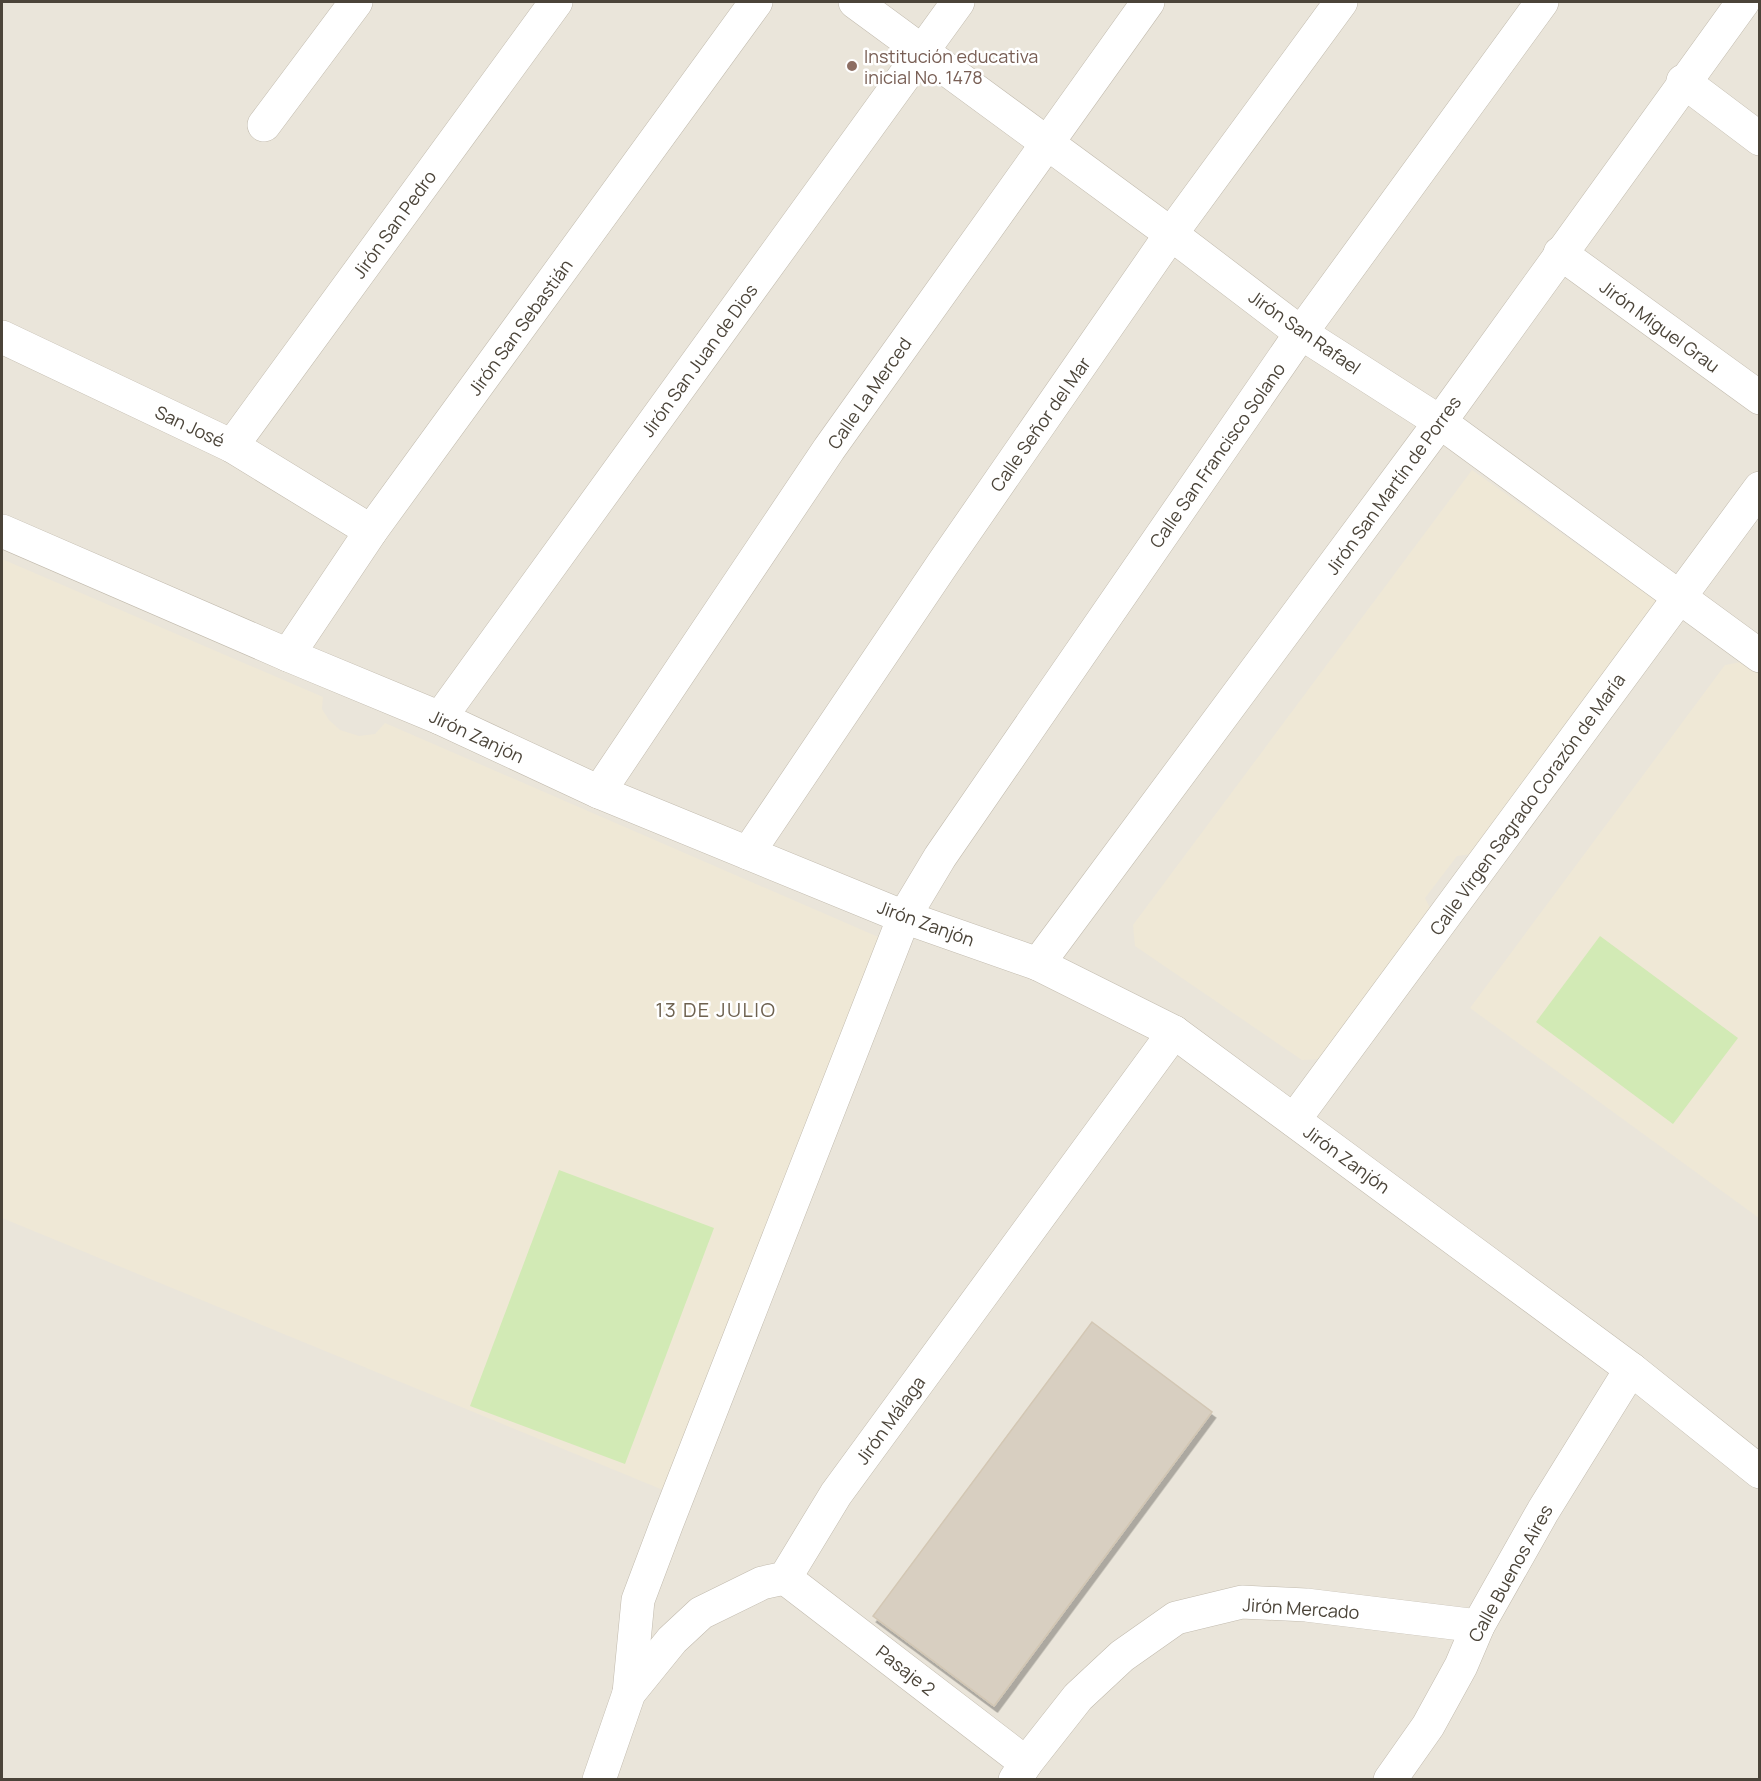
<svg xmlns="http://www.w3.org/2000/svg" width="1761" height="1781" font-family="Manrope,sans-serif">
	<style>
		.residential { fill: #eae5da }
		.education { fill: #efe8d6 }
		.green { fill: #d2eab5 }
		.building { fill: #d8cfc1; stroke: #d3c7b4; stroke-width: 1.5; filter: url(#shadow) }
		.lines { fill: none; stroke-linecap: round; stroke-linejoin: round }
		.street-casing { stroke: #c2bbae; stroke-width: 34 }
		.street { stroke: #fff; stroke-width: 33 }
		.education-dot { fill: #8d6e63; stroke: #fff; stroke-width: 2 }
		.labels { text-anchor: middle; dominant-baseline: central; stroke-width: 5; stroke-linejoin: round; paint-order: stroke }
		.education-label { font-size: 18px; fill: #785e54; stroke: #fff; text-anchor: start }
		.street-label { font-size: 18px; fill: #4b4439; stroke: #fff }
		.neighbourhood-label { font-size: 20px; letter-spacing: 1.5px; fill: #6e6250; stroke: #fff }
	</style>
	<defs>
		<filter id="shadow"><feDropShadow dx="3.5" dy="6" stdDeviation="0" flood-color="#0004"/></filter>
	</defs>
	<rect width="100%" height="100%" fill="#f6f3ec"/>
	<rect class="residential" x="2" y="2" width="1757" height="1777"/>
	<g class="education">
		<path d="M 1472,470 L 1664,606 L 1479,853 L 1457,856 L 1425,898 L 1433,914 L 1324,1059 L 1302,1060 L 1135,946 L 1133,925 Z"/>
		<path d="M 2,559 L 323,697 L 322,709 L 329,720 L 340,730 L 359,736 L 375,734 L 385,723 L 883,939 L 668,1492 L 2,1218 Z"/>
		<path d="M 1742,662 L 1759,674 L 1759,1218 L 1470,1008 L 1725,665 Z"/>
	</g>
	<g class="green">
		<path d="M 1600,936 L 1738,1038 L 1673,1124 L 1536,1022 Z"/>
		<path d="M 559,1170 L 714,1228 L 625,1464 L 470,1406 Z"/>
	</g>
	<path class="building" d="M 1092,1322 L 1212,1412 L 994,1706 L 873,1616 Z"/>
	<g class="lines">
		<defs>
			<g id="street">
				<path d="M 855,2 L 1171,234 L 1301,333 L 1440,422 L 1760,656"/>
				<path d="M 1683,81 L 1760,139"/>
				<path d="M 264,125 L 356,2"/>
				<path d="M 1560,253 L 1760,398"/>
				<path d="M 2,337 L 232,446 L 371,531"/>
				<path d="M 232,446 L 556,2"/>
				<path d="M 2,531 L 288,655 L 440,718 L 599,792 L 904,917 L 1038,964 L 1174,1032 L 1631,1369 L 1760,1472"/>
				<path d="M 288,655 L 371,531 L 756,2"/>
				<path d="M 440,718 L 958,2"/>
				<path d="M 599,792 L 829,449 L 1148,2"/>
				<path d="M 748,853 L 944,562 L 1171,234 L 1341,2"/>
				<path d="M 1038,964 L 1440,422 L 1743,2"/>
				<path d="M 1294,1120 L 1760,488"/>
				<path d="M 785,1578 L 1026,1763"/>
				<path d="M 629,1693 L 638,1600 L 667,1523 L 904,917 L 940,857 L 1301,333 L 1542,2"/>
				<path d="M 599,1780 L 629,1693 L 672,1640 L 701,1613 L 762,1583 L 785,1578 L 836,1494 L 1174,1032"/>
				<path d="M 1015,1780 L 1026,1763 L 1078,1697 L 1122,1656 L 1176,1618 L 1242,1602 L 1306,1605 L 1478,1626"/>
				<path d="M 1390,1780 L 1428,1726 L 1461,1666 L 1478,1626 L 1543,1511 L 1631,1369"/>
			</g>
		</defs>
		<use href="#street" class="street-casing"/>
		<use href="#street" class="street"/>
	</g>
	<circle class="education-dot" cx="852" cy="66" r="6"/>
	<g class="labels">
		<g class="education-label">
			<text x="864" y="56">Institución educativa<tspan x="864" dy="21">inicial No. 1478</tspan></text>
		</g>
		<g class="street-label">
			<text transform="translate(394 224) rotate(-54)">Jirón San Pedro</text>
			<text transform="translate(1660 326) rotate(36)">Jirón Miguel Grau</text>
			<text transform="translate(520 327) rotate(-54)">Jirón San Sebastián</text>
			<text transform="translate(1305 332) rotate(35)">Jirón San Rafael</text>
			<text transform="translate(699 360) rotate(-54)">Jirón San Juan de Dios</text>
			<text transform="translate(869 393) rotate(-55)">Calle La Merced</text>
			<text transform="translate(1040 424) rotate(-55)">Calle Señor del Mar</text>
			<text transform="translate(190 426) rotate(25)">San José</text>
			<text transform="translate(1217 455) rotate(-55)">Calle San Francisco Solano</text>
			<text transform="translate(1393 485) rotate(-54)">Jirón San Martín de Porres</text>
			<text transform="translate(477 736) rotate(25)">Jirón Zanjón</text>
			<text transform="translate(1527 804) rotate(-54)">Calle Virgen Sagrado Corazón de María</text>
			<text transform="translate(926 923) rotate(20)">Jirón Zanjón</text>
			<text transform="translate(1347 1159) rotate(36)">Jirón Zanjón</text>
			<text transform="translate(890 1420) rotate(-54)">Jirón Málaga</text>
			<text transform="translate(1510 1573) rotate(-61)">Calle Buenos Aires</text>
			<text transform="translate(1301 1608) rotate(4)">Jirón Mercado</text>
			<text transform="translate(906 1670) rotate(38)">Pasaje 2</text>
		</g>
		<g class="neighbourhood-label">
			<text x="716" y="1009">13 DE JULIO</text>
		</g>
	</g>
	<rect width="1761" height="1781" fill="none" stroke="#4b4439" stroke-width="6"/>
</svg>
